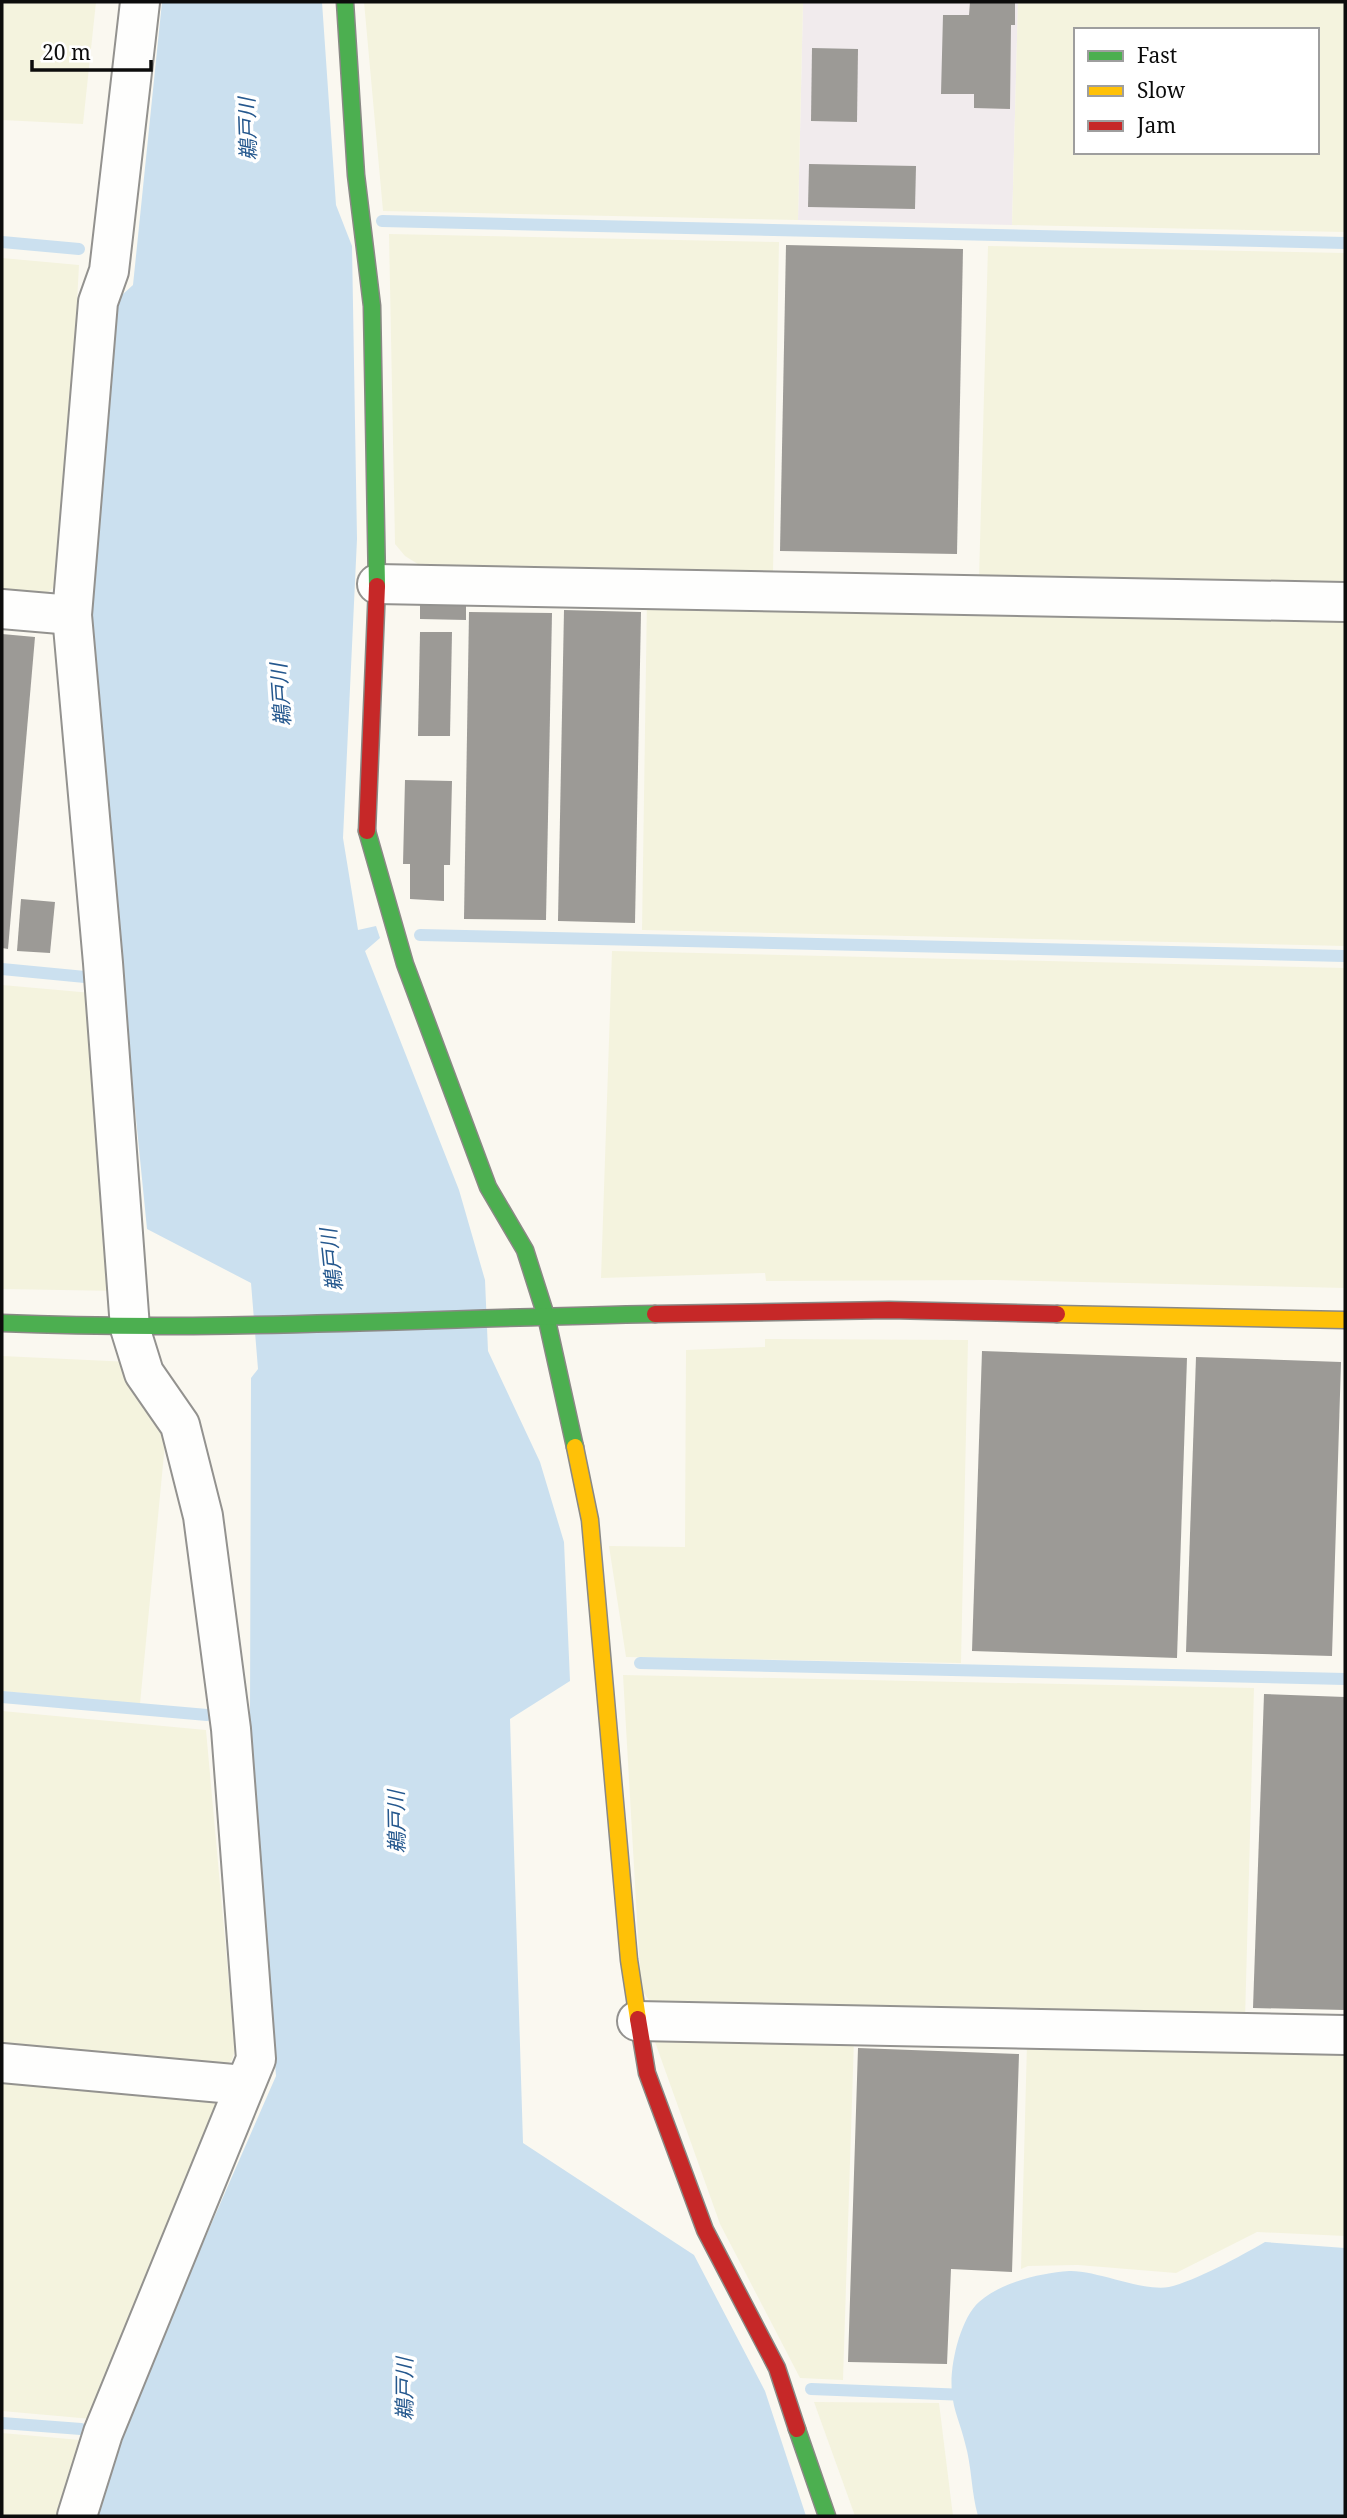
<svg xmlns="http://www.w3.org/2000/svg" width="1347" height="2518" font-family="'Noto Serif','Noto Sans JP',serif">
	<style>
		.industrial { fill: #f1ebed }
		.farmland { fill: #f4f3de; fill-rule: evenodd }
		.water { fill: #cbe0ef }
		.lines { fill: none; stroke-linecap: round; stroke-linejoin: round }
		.stream { stroke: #cbe0ef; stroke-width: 12 }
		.building { fill: #9c9a96 }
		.street-casing { stroke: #93928f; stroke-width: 42 }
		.fast-casing { stroke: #8a8985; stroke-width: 19 }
		.slow-casing { stroke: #8a8985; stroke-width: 19 }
		.jam-casing { stroke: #8a8985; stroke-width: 19 }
		.street { stroke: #fefefd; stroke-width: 38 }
		.fast { stroke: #4caf50; stroke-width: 16 }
		.slow { stroke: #ffc107; stroke-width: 16 }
		.jam { stroke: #c62828; stroke-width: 16 }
		.labels { text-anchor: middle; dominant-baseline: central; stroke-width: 7; stroke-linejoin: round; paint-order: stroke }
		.water-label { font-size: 21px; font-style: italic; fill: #25588e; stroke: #fff }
	</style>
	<rect width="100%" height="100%" fill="#faf8f0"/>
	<path class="industrial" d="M 803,2 L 1018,2 L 1012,225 L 798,220 Z"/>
	<g class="farmland">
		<path d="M 2,2 L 96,2 L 83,124 L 2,120 Z"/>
		<path d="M 364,2 L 803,2 L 798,220 L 383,211 Z"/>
		<path d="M 1018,2 L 1345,2 L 1345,232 L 1012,225 ZM 1076,30 L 1317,30 L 1317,152 L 1076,152 Z"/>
		<path d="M 389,234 L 779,242 L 773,574 L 421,566 L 405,556 L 395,544 Z"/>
		<path d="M 988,246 L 1345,253 L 1345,588 L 979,579 Z"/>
		<path d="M 2,258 L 79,265 L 62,581 L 43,596 L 2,592 Z"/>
		<path d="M 647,595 L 1345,610 L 1345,946 L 642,930 Z"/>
		<path d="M 612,951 L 1345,968 L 1345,1288 L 994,1280 L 766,1281 L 765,1273 L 601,1278 Z"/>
		<path d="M 2,985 L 92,993 L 119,1291 L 2,1289 Z"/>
		<path d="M 765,1339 L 968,1340 L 961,1663 L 626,1657 L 609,1546 L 685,1547 L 686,1350 L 765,1347 Z"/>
		<path d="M 2,1356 L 131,1362 L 167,1423 L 140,1704 L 2,1691 Z"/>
		<path d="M 623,1675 L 1254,1688 L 1245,2021 L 664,2008 L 649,2000 L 641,1989 Z"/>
		<path d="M 2,1711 L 206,1730 L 235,2050 L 232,2060 L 220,2070 L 2,2051 Z"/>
		<path d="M 661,2034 L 854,2039 L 843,2380 L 800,2378 L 720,2224 L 655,2042 Z"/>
		<path d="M 1027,2043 L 1345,2050 L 1345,2236 L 1257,2232 L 1176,2273 L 1078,2265 L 1028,2266 L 1021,2269 Z"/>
		<path d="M 2,2074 L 220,2098 L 92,2419 L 2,2411 Z"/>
		<path d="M 814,2402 L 939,2403 L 953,2516 L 855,2516 Z"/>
		<path d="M 2,2433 L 80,2440 L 61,2516 L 2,2516 Z"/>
	</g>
	<g class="water">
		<path d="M 162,2 L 322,2 L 336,205 L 352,246 L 357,539 L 343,838 L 358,930 L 376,926 L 380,938 L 365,951 L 459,1190 L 485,1280 L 488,1351 L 540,1462 L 564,1542 L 570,1681 L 510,1719 L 523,2143 L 694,2255 L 765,2391 L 806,2516 L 94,2516 L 115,2444 L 276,2076 L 250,1717 L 251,1378 L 258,1369 L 251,1283 L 147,1229 L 88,638 L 113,303 L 133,285 Z"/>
		<path d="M 1265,2242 L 1345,2248 L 1345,2516 L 978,2516 C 971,2492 972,2467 965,2443 C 961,2425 953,2410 952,2392 C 949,2367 960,2319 979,2302 C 1001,2282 1041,2273 1069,2271 C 1096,2270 1144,2292 1169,2287 C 1195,2281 1241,2256 1265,2242 Z"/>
	</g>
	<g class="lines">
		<g class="stream">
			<path d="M 382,221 L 1345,243"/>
			<path d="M 2,242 L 79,249"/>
			<path d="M 420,935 L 1345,956"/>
			<path d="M 2,969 L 85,977"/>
			<path d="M 640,1663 L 1345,1679"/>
			<path d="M 2,1697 L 207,1715"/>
			<path d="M 811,2389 L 967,2395"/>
			<path d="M 2,2423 L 81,2429"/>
		</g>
	</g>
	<g class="building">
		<path d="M 970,2 L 1015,2 L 1015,25 L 1011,25 L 1010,109 L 974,108 L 974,94 L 941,94 L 943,15 L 969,15 Z"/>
		<path d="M 812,48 L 858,49 L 857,122 L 811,121 Z"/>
		<path d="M 809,164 L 916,166 L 915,209 L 808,207 Z"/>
		<path d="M 786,245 L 963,249 L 957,554 L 780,551 Z"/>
		<path d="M 420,604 L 466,604 L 466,620 L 420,619 Z"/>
		<path d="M 564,610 L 641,612 L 635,923 L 558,921 Z"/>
		<path d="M 469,612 L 552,613 L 546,920 L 464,919 Z"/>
		<path d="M 420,632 L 452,632 L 450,736 L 418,736 Z"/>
		<path d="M 2,634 L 35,637 L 8,949 L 2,948 Z"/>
		<path d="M 405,780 L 452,781 L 450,865 L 444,865 L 444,901 L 410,899 L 410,864 L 403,864 Z"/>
		<path d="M 21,899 L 55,902 L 50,953 L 17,951 Z"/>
		<path d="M 982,1351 L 1187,1358 L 1177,1658 L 972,1651 Z"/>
		<path d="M 1196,1357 L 1341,1362 L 1332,1656 L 1186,1652 Z"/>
		<path d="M 1264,1694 L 1345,1697 L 1345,2010 L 1253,2008 Z"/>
		<path d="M 858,2048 L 1019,2054 L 1012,2272 L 951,2269 L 947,2364 L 848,2362 Z"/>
	</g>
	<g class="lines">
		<defs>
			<g id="street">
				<path d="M 377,584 L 1345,602"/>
				<path d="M 2,609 L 72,615"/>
				<path d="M 637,2021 L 1345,2035"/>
				<path d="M 2,2063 L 244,2085"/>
				<path d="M 77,2516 L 103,2433 L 256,2059 L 231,1729 L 203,1516 L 180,1425 L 144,1373 L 130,1328 L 103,963 L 72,615 L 98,302 L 109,271 L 140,2"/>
			</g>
			<g id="fast">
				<path d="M 345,2 L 356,175 L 372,306 L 377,586"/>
				<path d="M 367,831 L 405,964 L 488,1187 L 525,1250 L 546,1316 L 575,1447"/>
				<path d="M 2,1323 C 220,1332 437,1318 655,1314"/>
				<path d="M 797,2429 L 827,2516"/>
			</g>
			<g id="slow">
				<path d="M 1057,1314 L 1345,1320"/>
				<path d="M 575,1447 L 590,1520 L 629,1960 L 638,2019"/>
			</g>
			<g id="jam">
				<path d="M 367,831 L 377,586"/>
				<path d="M 655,1314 L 889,1310 L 1057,1314"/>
				<path d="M 638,2019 L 647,2073 L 705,2230 L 777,2368 L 797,2429"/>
			</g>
		</defs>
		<use href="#street" class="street-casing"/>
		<use href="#fast" class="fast-casing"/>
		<use href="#slow" class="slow-casing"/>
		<use href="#jam" class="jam-casing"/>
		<use href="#street" class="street"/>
		<use href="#fast" class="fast"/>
		<use href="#slow" class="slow"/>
		<use href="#jam" class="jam"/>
	</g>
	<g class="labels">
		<g class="water-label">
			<text transform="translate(247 129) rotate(-92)">鵜戸川</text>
			<text transform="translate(280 695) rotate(-94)">鵜戸川</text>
			<text transform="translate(331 1260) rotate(-96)">鵜戸川</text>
			<text transform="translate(396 1822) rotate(-91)">鵜戸川</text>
			<text transform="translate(404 2389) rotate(-90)">鵜戸川</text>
		</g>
	</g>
	<rect width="1347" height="2518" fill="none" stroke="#0c0c0c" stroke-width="7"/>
	<rect x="1074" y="28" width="245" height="126" fill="#ffffff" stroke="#9e9e9e" stroke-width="2"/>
	<rect x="1088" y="51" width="35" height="10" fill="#4caf50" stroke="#9e9e9e" stroke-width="2"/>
	<text x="1137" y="63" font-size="21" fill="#0c0c0c">Fast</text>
	<rect x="1088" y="86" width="35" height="10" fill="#ffc107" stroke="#9e9e9e" stroke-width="2"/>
	<text x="1137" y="98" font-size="21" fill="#0c0c0c">Slow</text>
	<rect x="1088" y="121" width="35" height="10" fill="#c62828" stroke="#9e9e9e" stroke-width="2"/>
	<text x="1137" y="133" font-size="21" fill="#0c0c0c">Jam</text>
	<path d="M32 60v10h119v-10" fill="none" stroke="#0c0c0c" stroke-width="3.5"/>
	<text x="42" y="60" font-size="21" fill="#0c0c0c" stroke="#ffffff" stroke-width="5" paint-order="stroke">20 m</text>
</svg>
